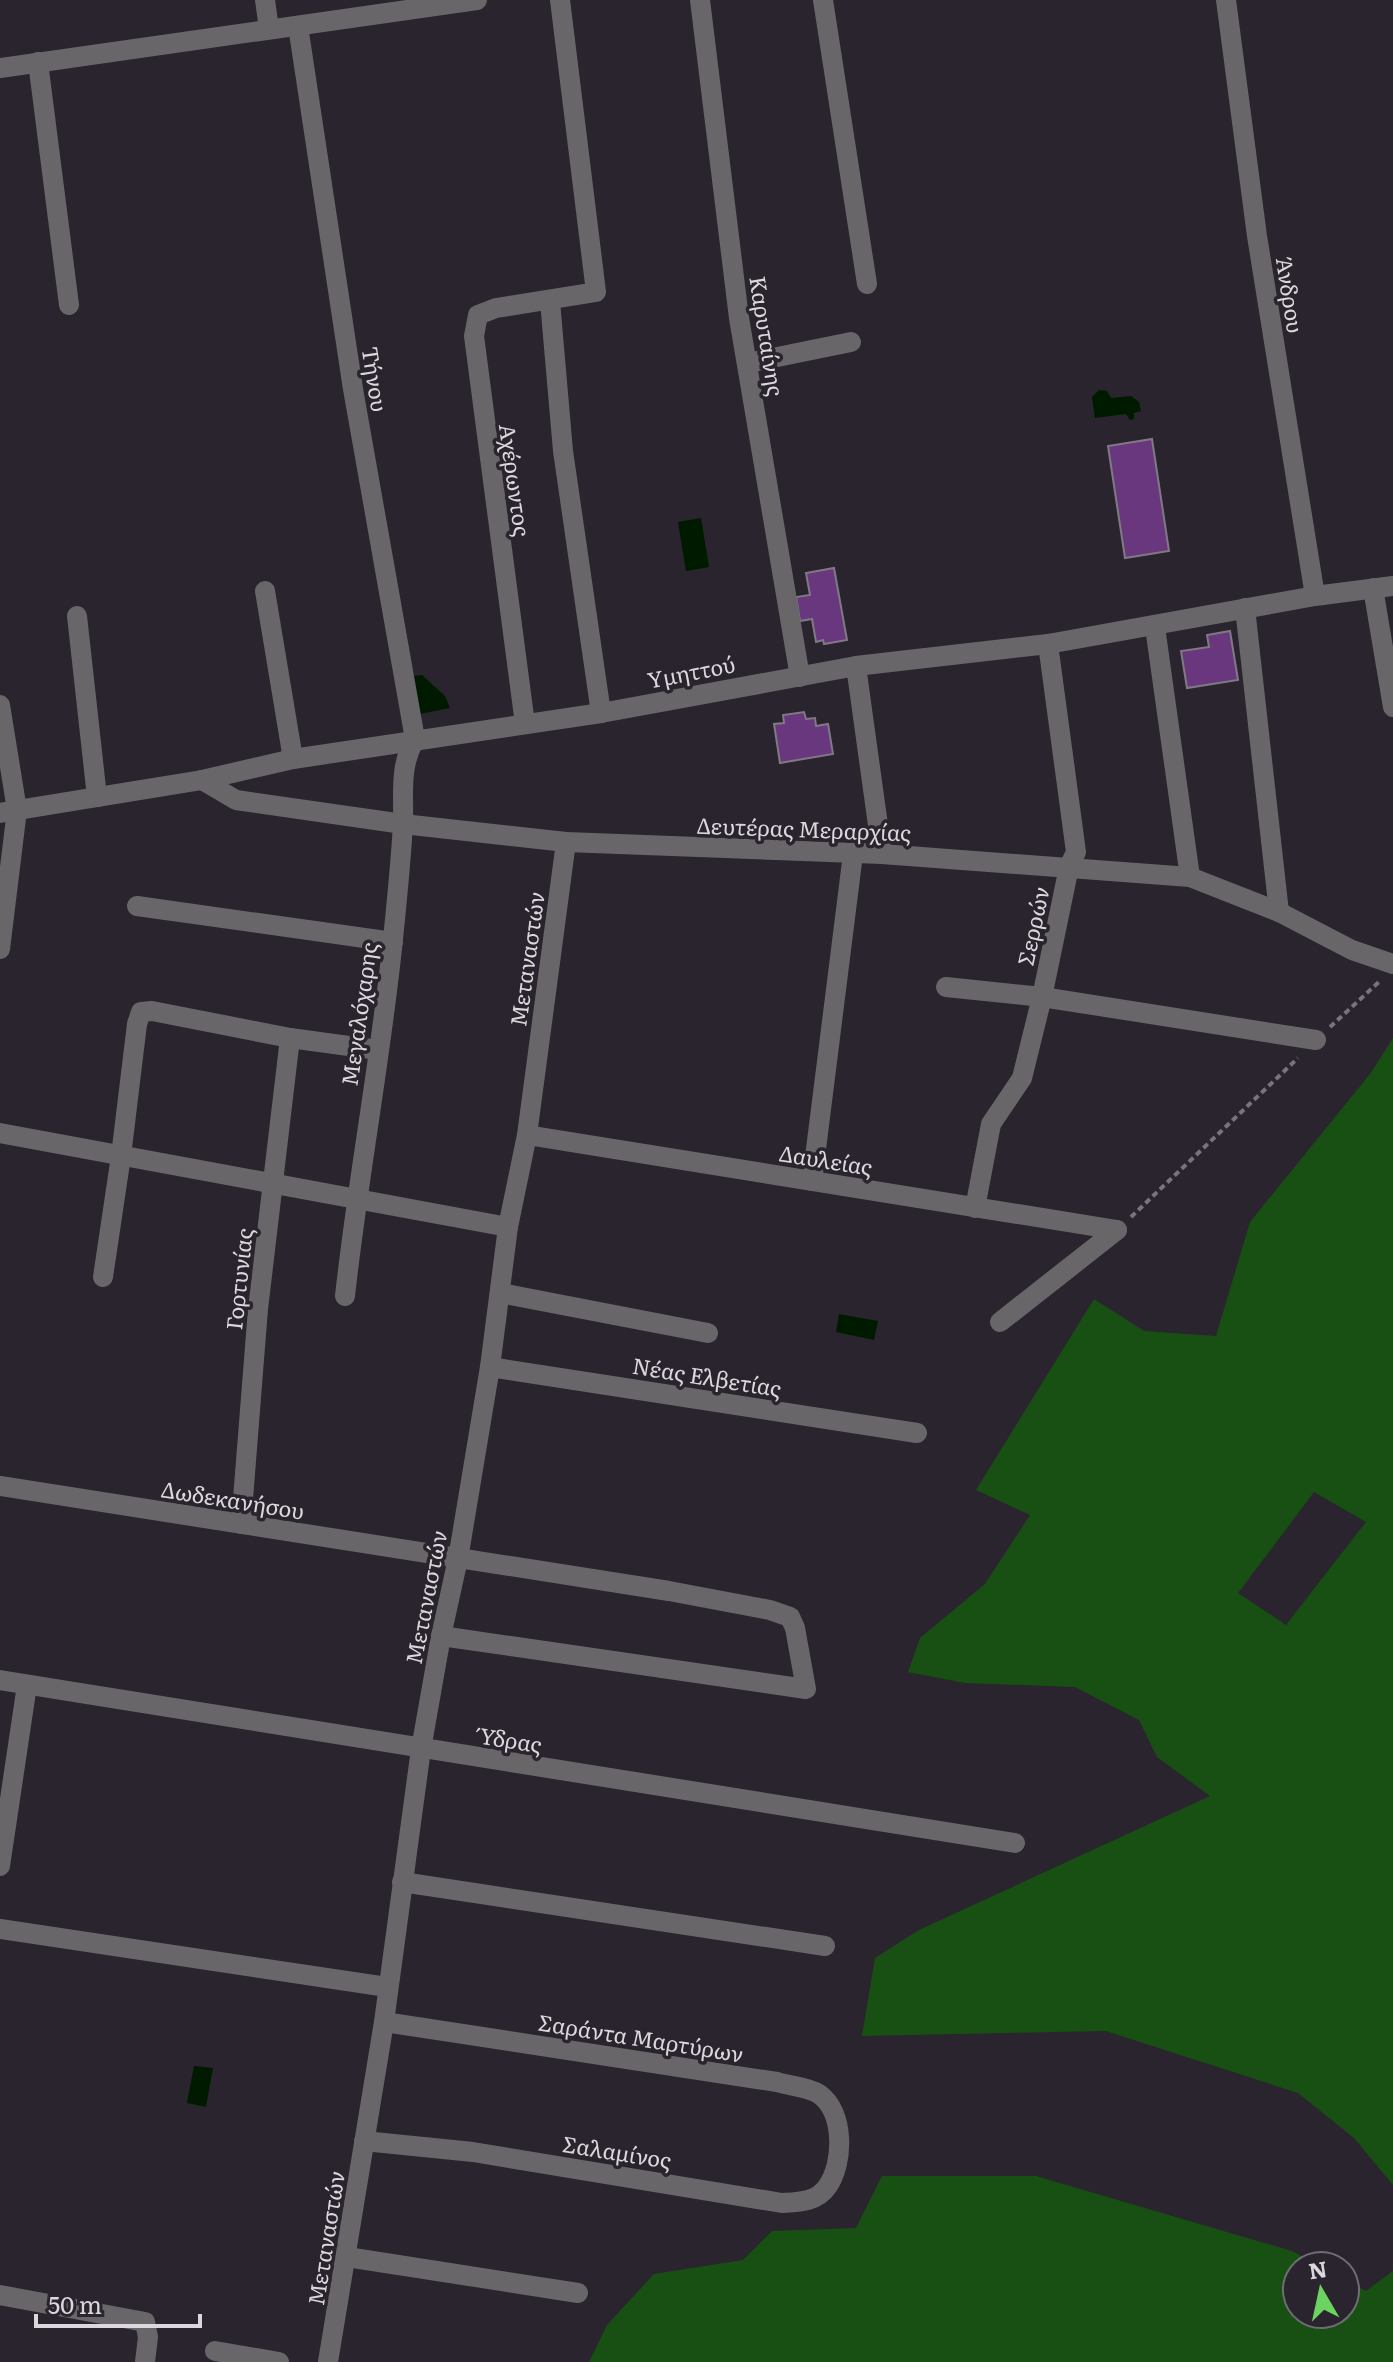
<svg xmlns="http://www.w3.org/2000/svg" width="1393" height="2362" font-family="Literata,serif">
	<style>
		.green { fill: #185013; fill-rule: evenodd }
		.water { fill: #001a00 }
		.building { fill: #68377e; stroke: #807984; stroke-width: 2 }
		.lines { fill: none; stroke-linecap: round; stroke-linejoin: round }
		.path { stroke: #79747c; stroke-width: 4; stroke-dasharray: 6 4; stroke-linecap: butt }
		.minor { stroke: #69666a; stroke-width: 20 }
		.labels { text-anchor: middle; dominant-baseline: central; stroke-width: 7; stroke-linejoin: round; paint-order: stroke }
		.street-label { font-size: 22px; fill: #dbd7dd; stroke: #29242d }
	</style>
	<rect width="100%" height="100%" fill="#29242d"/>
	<g class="green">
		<path d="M 1393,1038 L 1393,2185 L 1354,2138 L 1298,2093 L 1106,2031 L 862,2036 L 875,1958 L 919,1930 L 1210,1796 L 1157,1757 L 1139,1720 L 1075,1687 L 965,1683 L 908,1672 L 920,1638 L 985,1584 L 1030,1515 L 976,1490 L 1094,1299 L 1144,1331 L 1216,1336 L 1250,1222 L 1370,1074 ZM 1314,1492 L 1366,1522 L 1286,1625 L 1238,1593 Z"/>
		<path d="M 882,2176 L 1036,2176 L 1292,2251 L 1320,2266 L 1297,2266 L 1297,2314 L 1345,2314 L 1345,2280 L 1366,2291 L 1393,2271 L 1393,2362 L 589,2362 L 607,2325 L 654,2274 L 743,2260 L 772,2231 L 856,2228 Z"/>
	</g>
	<g class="water">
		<path d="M 1099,390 L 1107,391 L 1111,398 L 1131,396 L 1139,402 L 1141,411 L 1134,413 L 1134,419 L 1130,420 L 1126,414 L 1095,418 L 1092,397 Z"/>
		<path d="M 701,518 L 709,567 L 686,571 L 678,522 Z"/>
		<path d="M 422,675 L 445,696 L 450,708 L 420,714 L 413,676 Z"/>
		<path d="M 839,1314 L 878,1321 L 874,1340 L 836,1332 Z"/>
		<path d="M 194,2066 L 213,2068 L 206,2107 L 187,2103 Z"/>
	</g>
	<g class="building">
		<path d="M 1152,439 L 1169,551 L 1125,558 L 1108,446 Z"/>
		<path d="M 834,568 L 847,640 L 824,644 L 823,640 L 816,642 L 812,619 L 800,621 L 796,597 L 810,595 L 806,573 Z"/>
		<path d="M 1230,631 L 1238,680 L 1187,688 L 1181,651 L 1209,647 L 1207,635 Z"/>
		<path d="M 804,712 L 806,719 L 815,718 L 816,726 L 828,724 L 833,754 L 780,763 L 774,724 L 784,723 L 783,715 Z"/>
	</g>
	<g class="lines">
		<g class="path">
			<path d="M 1330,1027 L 1380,981"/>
			<path d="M 1131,1217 L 1298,1058"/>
		</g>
		<g class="minor">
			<path d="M 265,0 L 269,29"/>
			<path d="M 700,0 L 739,318 L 800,677"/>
			<path d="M 823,0 L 867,284"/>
			<path d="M 1226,0 L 1257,236 L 1315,596"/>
			<path d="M 298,26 L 353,389 L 415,739 C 399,767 404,792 403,823 C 401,861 397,900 393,939 C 381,1058 358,1177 345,1296"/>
			<path d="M 38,62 L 69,305"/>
			<path d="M 0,68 L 477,0"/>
			<path d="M 550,301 L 563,451 L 601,713"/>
			<path d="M 748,363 L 851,342"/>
			<path d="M 1373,588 L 1393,707"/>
			<path d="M 265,591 L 293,759"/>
			<path d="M 1245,608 L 1279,912"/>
			<path d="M 77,616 L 97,797"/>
			<path d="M 1155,627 L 1190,877"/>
			<path d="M 856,666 L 882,854"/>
			<path d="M 0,705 L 17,810 L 0,949"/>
			<path d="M 525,724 L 474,336 L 478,315 L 496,308 L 596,292 L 560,0"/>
			<path d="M 202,780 L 236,800 L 403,824 L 566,842 L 882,854 L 1190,877 L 1279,912 L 1352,950 L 1393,964"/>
			<path d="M 0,813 L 202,780 L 293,759 L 601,713 L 856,666 L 1048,644 L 1315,596 L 1393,586"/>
			<path d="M 137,906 L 393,942"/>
			<path d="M 946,987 L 1042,997 L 1316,1040"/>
			<path d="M 0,1133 L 508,1227"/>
			<path d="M 527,1135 L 1117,1230"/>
			<path d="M 812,1181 L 853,854"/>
			<path d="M 975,1208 L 991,1124 L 1022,1078 L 1042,997 L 1069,867 L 1076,852 L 1048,644"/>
			<path d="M 103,1277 L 121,1156 L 137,1024 L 141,1012 L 152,1011 L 290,1038 L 378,1050"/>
			<path d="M 500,1293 L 708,1333"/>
			<path d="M 1000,1322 L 1117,1230"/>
			<path d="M 490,1367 L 917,1433"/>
			<path d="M 0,1486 L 669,1591 L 770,1610 L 790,1617 L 795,1628 L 806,1689 L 441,1636"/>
			<path d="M 241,1524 L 258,1309 L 290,1038"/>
			<path d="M 0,1680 L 1015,1843"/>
			<path d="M 0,1866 L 27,1685"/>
			<path d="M 402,1882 L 825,1946"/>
			<path d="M 0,1929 L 387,1987"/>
			<path d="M 364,2141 L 473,2152 L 782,2203 C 798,2202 817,2202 827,2187 C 844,2164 845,2112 819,2094 C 809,2087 789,2086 777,2082 L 384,2022"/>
			<path d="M 347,2257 L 578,2293"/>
			<path d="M 0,2295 L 145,2322 L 148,2337 L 145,2362"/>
			<path d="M 215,2351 L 279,2362"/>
			<path d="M 328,2362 L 384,2022 L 421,1749 L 441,1636 L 458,1559 L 490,1367 L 508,1227 L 527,1135 L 566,842"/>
		</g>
	</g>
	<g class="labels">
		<g class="street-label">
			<text transform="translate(1291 295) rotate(81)">Άνδρου</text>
			<text transform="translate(768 336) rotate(81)">Καρυταίνης</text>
			<text transform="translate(376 379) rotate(81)">Τήνου</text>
			<text transform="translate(516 480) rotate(82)">Αχέρωντος</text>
			<text transform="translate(691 671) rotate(-11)">Υμηττού</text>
			<text transform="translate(804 828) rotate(2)">Δευτέρας Μεραρχίας</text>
			<text transform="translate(1032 926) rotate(-78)">Σερρών</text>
			<text transform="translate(526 959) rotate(-82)">Μεταναστών</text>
			<text transform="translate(358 1014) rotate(-82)">Μεγαλόχαρης</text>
			<text transform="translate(826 1159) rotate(9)">Δαυλείας</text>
			<text transform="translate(238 1279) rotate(-84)">Γορτυνίας</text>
			<text transform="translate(707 1376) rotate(9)">Νέας Ελβετίας</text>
			<text transform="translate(233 1499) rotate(9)">Δωδεκανήσου</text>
			<text transform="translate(425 1597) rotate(-79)">Μεταναστών</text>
			<text transform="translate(511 1739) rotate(9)">Ύδρας</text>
			<text transform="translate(641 2037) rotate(9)">Σαράντα Μαρτύρων</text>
			<text transform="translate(617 2151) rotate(9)">Σαλαμίνος</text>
			<text transform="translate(325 2238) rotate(-81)">Μεταναστών</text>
		</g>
	</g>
	<g transform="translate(1321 2290) rotate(351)"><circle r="38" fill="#29242d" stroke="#706c73" stroke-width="2"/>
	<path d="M0-6L14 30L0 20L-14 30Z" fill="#6cd362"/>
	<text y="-12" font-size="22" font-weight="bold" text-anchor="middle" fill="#dbd7dd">N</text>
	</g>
	<path d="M36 2314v12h164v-12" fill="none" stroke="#dbd7dd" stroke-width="4"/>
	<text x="48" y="2314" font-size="24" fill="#dbd7dd" stroke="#29242d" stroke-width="6" paint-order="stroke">50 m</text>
</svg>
